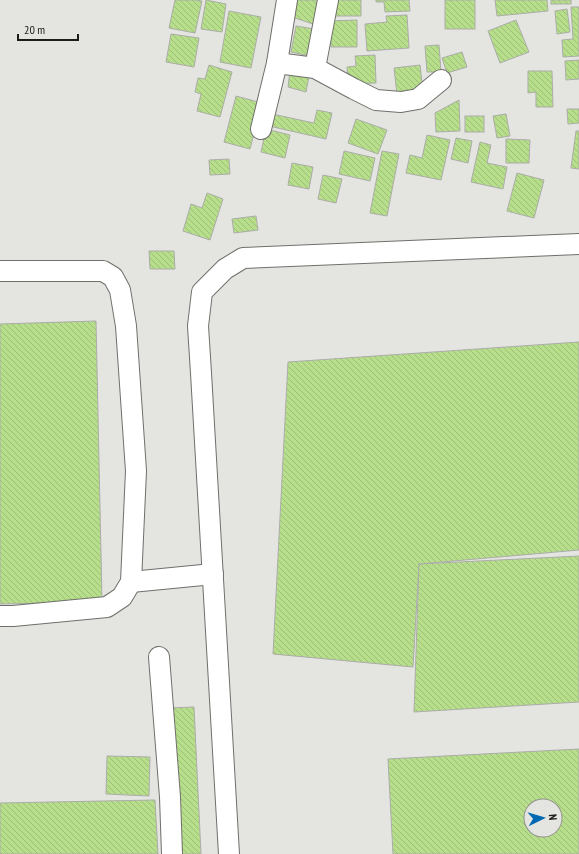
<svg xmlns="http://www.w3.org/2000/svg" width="579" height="854" font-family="'PT Sans Narrow',sans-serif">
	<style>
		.building { fill: url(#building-back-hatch); stroke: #abada9; fill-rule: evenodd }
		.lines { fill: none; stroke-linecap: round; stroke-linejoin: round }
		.minor-casing { stroke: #6f6f6c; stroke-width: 22 }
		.minor { stroke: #fff; stroke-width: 20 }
	</style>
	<defs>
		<pattern id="building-back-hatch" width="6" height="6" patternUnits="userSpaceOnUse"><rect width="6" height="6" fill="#b7de8a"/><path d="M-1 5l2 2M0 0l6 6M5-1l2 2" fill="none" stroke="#9dbe76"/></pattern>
	</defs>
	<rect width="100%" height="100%" fill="#e4e4e0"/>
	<g class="building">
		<path d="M 175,0 L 196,0 L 202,1 L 195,33 L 169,28 Z"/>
		<path d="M 206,0 L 226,4 L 222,32 L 201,29 Z"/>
		<path d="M 297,0 L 323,0 L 316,25 L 292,17 Z"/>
		<path d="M 332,0 L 361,0 L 361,16 L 331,16 Z"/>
		<path d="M 376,0 L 409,0 L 410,11 L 385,12 L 384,2 L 376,2 Z"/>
		<rect x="445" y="0" width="30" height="29"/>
		<path d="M 495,0 L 547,0 L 548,11 L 497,16 Z"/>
		<rect x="551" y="0" width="20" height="4"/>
		<path d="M 571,7 L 579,7 L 579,56 L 563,57 L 562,40 L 573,39 Z"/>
		<path d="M 567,9 L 570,32 L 557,34 L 555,11 Z"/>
		<path d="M 229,11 L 261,17 L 251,68 L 220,62 Z"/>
		<path d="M 407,15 L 409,48 L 367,51 L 365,24 L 387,22 L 386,16 Z"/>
		<path d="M 357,20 L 357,47 L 331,47 L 330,21 Z"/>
		<path d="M 516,20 L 529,52 L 500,63 L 488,31 Z"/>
		<path d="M 296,26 L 320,30 L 315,57 L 291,52 Z"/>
		<path d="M 171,34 L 199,38 L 194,67 L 166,62 Z"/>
		<path d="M 439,45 L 441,72 L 427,72 L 425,46 Z"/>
		<path d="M 462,52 L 467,67 L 447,73 L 442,58 Z"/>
		<path d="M 375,55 L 376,83 L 348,84 L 347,67 L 356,66 L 355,56 Z"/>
		<path d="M 579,60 L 579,79 L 566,80 L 565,61 Z"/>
		<path d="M 209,65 L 232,72 L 220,117 L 197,111 L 201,94 L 195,92 L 198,78 L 205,79 Z"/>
		<path d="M 420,65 L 423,91 L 397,94 L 394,68 Z"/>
		<path d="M 290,71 L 310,71 L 306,92 L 288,87 Z"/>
		<path d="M 528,71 L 552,71 L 553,107 L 536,107 L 536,92 L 528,93 Z"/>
		<path d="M 236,96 L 262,103 L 250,149 L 224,142 Z"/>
		<path d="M 459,100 L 460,131 L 436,132 L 435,113 Z"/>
		<path d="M 567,109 L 579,109 L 579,123 L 568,124 Z"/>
		<path d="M 317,110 L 332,113 L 326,139 L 269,126 L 272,114 L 314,123 Z"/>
		<path d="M 506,114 L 510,136 L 497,138 L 493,116 Z"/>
		<rect x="465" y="116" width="19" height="16"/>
		<path d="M 356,119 L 387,130 L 378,154 L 348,143 Z"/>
		<path d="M 266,129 L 290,135 L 285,158 L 261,152 Z"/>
		<path d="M 576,131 L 579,131 L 579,169 L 571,168 Z"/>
		<path d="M 427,135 L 450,140 L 441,180 L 406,173 L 410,155 L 422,158 Z"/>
		<path d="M 456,138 L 472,141 L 468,163 L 451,159 Z"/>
		<path d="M 506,139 L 530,140 L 529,163 L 506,163 Z"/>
		<path d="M 480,142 L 491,145 L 487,163 L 507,167 L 503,189 L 471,182 Z"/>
		<path d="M 344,151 L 375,158 L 370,181 L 339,174 Z"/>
		<path d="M 382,151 L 399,154 L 387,216 L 370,213 Z"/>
		<path d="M 229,159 L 230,174 L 210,175 L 209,160 Z"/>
		<path d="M 292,163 L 313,167 L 309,189 L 288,185 Z"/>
		<path d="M 517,173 L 544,180 L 534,218 L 507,211 Z"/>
		<path d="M 323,175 L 342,179 L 336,203 L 318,199 Z"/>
		<path d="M 207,193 L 223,199 L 210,240 L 183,231 L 191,204 L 202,208 Z"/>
		<path d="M 256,216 L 258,230 L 234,233 L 232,219 Z"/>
		<path d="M 149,251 L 174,251 L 175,269 L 150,269 Z"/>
		<path d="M 96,321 L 102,602 L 0,604 L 0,324 Z"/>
		<path d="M 579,342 L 579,550 L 419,564 L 413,667 L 273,654 L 288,362 Z"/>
		<path d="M 579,556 L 579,702 L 414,712 L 419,564 Z"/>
		<path d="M 194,707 L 201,854 L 175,854 L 169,708 Z"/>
		<path d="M 579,749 L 579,854 L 393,854 L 388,759 ZM 531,806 L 555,806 L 555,830 L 531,830 Z"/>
		<path d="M 107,756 L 150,757 L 149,796 L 106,794 Z"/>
		<path d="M 155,800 L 158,854 L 0,854 L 0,803 Z"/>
	</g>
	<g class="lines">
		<defs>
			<g id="minor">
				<path d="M 277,63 L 315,68 L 354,89 L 376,100 L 401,102 L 418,99 L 441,80"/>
				<path d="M 315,68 L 328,0"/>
				<path d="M 261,129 L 277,63 L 287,0"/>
				<path d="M 0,271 L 103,271 L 113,277 L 120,290 L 126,326 L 136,471 L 131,582 L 213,574"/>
				<path d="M 0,616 L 13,616 L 107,607 L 122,597 L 131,582"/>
				<path d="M 159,657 L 170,797 L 172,854"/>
				<path d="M 229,854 L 201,373 L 198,326 L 202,292 L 225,269 L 243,258 L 579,244"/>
			</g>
		</defs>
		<use href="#minor" class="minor-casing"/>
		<use href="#minor" class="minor"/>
	</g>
	<g transform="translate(543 818) rotate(85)"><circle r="19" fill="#e4e4e0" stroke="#949491"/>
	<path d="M0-3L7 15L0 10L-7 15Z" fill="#0067b3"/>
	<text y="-6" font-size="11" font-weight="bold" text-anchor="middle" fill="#1b1b1a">N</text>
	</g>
	<path d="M18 34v6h60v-6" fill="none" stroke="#1b1b1a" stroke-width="2"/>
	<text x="24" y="34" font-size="12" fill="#1b1b1a" stroke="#e4e4e0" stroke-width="3" paint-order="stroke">20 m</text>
</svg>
